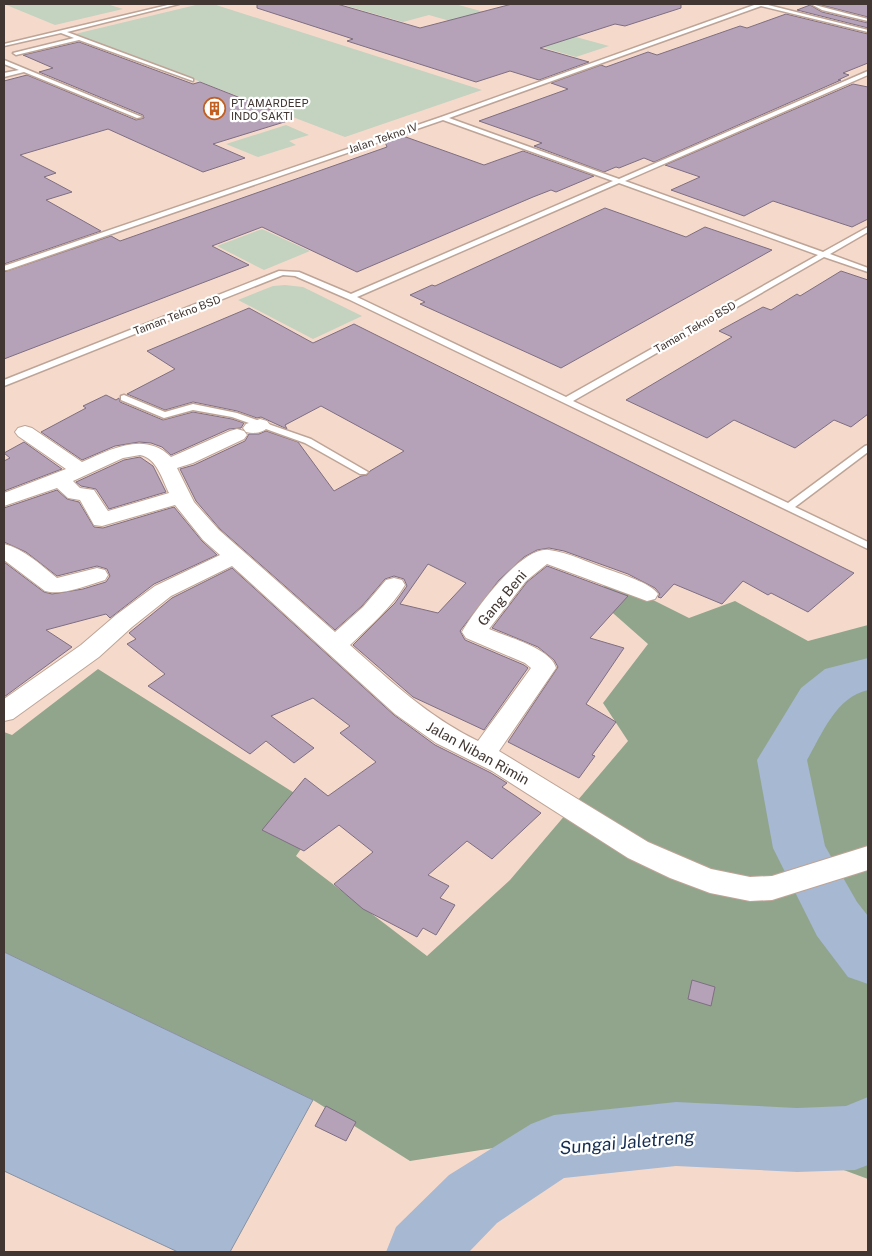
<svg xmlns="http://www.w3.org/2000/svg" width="872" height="1256" font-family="'Public Sans',sans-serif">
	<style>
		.green { fill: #c4d2c0 }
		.forest { fill: #91a58c }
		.water { fill: #a6b8d2; stroke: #8891a2 }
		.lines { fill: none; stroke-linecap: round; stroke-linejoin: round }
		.river { fill: #a6b8d2; fill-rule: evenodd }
		.building { fill: #b5a2b8; stroke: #7f6e82; fill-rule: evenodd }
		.lane-casing { stroke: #bea496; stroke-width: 3 }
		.street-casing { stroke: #bea496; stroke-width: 2 }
		.lane { fill: #fff; fill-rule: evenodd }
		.street { fill: #fff; fill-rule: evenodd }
		.labels { text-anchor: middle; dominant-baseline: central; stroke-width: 4.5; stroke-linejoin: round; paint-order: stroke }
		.far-poi-label { font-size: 11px; fill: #413631; stroke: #fff; text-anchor: start }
		.far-street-label { font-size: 11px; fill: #413631; stroke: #fff }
		.street-label { font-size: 14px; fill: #413631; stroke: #fff }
		.near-water-label { font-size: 18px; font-style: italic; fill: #142d51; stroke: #fff }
	</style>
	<rect width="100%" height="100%" fill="#f5dacb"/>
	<g class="green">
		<path d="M 4,4 L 107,4 L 123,9 L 55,25 Z"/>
		<path d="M 200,4 L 213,4 L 482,90 L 345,137 L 75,34 Z"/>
		<path d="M 340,4 L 455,4 L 609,46 L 576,57 L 429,15 L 403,22 Z"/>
		<path d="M 286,125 L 309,135 L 289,141 L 296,145 L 258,157 L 226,144 Z"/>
		<path d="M 262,229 L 310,251 L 264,270 L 217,246 Z"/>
		<path d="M 285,285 L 303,287 L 362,316 L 313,339 L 238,300 L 273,286 Z"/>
	</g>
	<path class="forest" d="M 609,578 L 689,618 L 735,601 L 808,641 L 868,625 L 868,1179 L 698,1116 L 410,1161 L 313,1100 L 4,952 L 4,732 L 12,735 L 98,669 L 326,813 L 296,856 L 427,956 L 510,880 L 628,741 L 603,703 L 648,644 L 597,599 Z"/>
	<path class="water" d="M 4,952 L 313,1100 L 230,1252 L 178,1252 L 4,1171 Z"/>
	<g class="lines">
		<g class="river">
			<path d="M 868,658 L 868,690 C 836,697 822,734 807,760 L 825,846 L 857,902 L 868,916 L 868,984 L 848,977 L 817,936 L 773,848 L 757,760 L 801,688 L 825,669 Z"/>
			<path d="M 868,1097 L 868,1165 L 855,1170 L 797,1172 L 676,1166 L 564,1178 L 497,1223 L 469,1252 L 386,1252 L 396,1227 L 449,1175 L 531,1124 L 554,1115 L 676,1102 L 797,1108 L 846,1106 Z"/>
		</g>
	</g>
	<g class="building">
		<path d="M 257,4 L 337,4 L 420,28 L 512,4 L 681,4 L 681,8 L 625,26 L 615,24 L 540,48 L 589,62 L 539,80 L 510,71 L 476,82 L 347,41 L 353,39 L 257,8 Z"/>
		<path d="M 817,4 L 868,4 L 868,17 Z"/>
		<path d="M 810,5 L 822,12 L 868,23 L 868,28 L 797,10 Z"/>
		<path d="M 786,14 L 868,34 L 868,63 L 843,73 L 849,75 L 838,80 L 841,80 L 654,162 L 644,158 L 619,168 L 616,167 L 604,172 L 534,146 L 542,143 L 479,121 L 568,89 L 551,83 L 601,65 L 606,67 L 648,52 L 657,55 L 740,26 L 747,28 Z"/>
		<path d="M 79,42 L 193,84 L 200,82 L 294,119 L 213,144 L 245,158 L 203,172 L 108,129 L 20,155 L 56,173 L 44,177 L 72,192 L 46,200 L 101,231 L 4,264 L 4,81 L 27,75 L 136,120 L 144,118 L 143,115 L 39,72 L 53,68 L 23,55 Z"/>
		<path d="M 853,84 L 868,87 L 868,219 L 852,227 L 773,201 L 744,216 L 671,190 L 700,177 L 665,165 Z"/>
		<path d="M 403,136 L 484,165 L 523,151 L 594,176 L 556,192 L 551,190 L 533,197 L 357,272 L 262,227 L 212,246 L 249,265 L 4,359 L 4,272 L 111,236 L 120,241 L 387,147 L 385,142 Z"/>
		<path d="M 605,208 L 686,237 L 705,227 L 772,250 L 561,368 L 420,304 L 425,302 L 410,295 L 432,285 L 435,286 Z"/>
		<path d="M 841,271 L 868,280 L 868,414 L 851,427 L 834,420 L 795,448 L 734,420 L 707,438 L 626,400 L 732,337 L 719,331 L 763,307 L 771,310 L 797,294 L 800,296 Z"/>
		<path d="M 249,308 L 313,343 L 354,324 L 854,573 L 808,612 L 771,593 L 768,595 L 743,581 L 722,604 L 674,584 L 661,598 L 658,597 L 660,594 L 655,588 L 628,574 L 564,551 L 549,548 L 537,550 L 524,557 L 499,580 L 460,631 L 465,640 L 524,665 L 528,668 L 484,730 L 413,697 L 353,645 L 395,603 L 407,586 L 404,579 L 394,576 L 385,579 L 362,606 L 335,630 L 220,529 L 196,501 L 180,469 L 194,465 L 245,441 L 249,434 L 259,434 L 266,431 L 298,442 L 334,491 L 361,476 L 367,475 L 370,471 L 404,451 L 321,406 L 285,425 L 287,429 L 261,417 L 257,418 L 237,411 L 193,402 L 165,410 L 127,394 L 175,369 L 147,351 ZM 428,564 L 466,583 L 438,613 L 400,604 Z"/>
		<path d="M 106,395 L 116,400 L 119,398 L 120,402 L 163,420 L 193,412 L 232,419 L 244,423 L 241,428 L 229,429 L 171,455 L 162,447 L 151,443 L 139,442 L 115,446 L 82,460 L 41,432 L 86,408 L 83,406 Z"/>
		<path d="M 24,442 L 62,469 L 4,491 L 4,461 L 10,458 L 4,453 Z"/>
		<path d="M 140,457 L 153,466 L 166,492 L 109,509 L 96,489 L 81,486 L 76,482 L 124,460 Z"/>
		<path d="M 57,490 L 67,499 L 79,502 L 94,527 L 103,528 L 174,507 L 202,541 L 217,555 L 154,584 L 110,618 L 106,614 L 46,630 L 72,647 L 4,697 L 4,562 L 44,592 L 52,594 L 83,589 L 106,582 L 110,576 L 107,569 L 97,566 L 57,576 L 26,552 L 4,542 L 4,508 Z"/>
		<path d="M 547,566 L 628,596 L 590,638 L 624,648 L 586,704 L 616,722 L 592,755 L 595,756 L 579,778 L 508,742 L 558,667 L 554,660 L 538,647 L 492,628 L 527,582 Z"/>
		<path d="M 232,568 L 394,715 L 435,745 L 491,773 L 507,783 L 502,787 L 541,813 L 492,859 L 467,841 L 428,875 L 449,886 L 440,898 L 455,905 L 436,935 L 423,928 L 417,937 L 363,909 L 334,884 L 373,852 L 339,825 L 304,851 L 262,830 L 305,778 L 328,796 L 376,762 L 340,733 L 350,726 L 313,698 L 271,716 L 314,748 L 294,763 L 266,741 L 250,754 L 148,686 L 165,674 L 127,644 L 136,639 L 129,633 L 172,598 Z"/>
		<path d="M 692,980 L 715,987 L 711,1006 L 688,999 Z"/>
		<path d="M 326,1106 L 356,1122 L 346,1141 L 315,1126 Z"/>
	</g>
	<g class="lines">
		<defs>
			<g id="lane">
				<path d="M 172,4 L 179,4 L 67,32 L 193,79 L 193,81 L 79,40 L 16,55 L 13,53 L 74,38 L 61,33 L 4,46 L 4,44 Z"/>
				<path d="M 757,4 L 764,4 L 868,30 L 868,32 L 761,6 L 449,118 L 619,179 L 868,71 L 868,75 L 625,181 L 823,252 L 868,227 L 868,232 L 830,254 L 868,268 L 868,272 L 824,257 L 573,401 L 788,503 L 865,446 L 868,445 L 868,452 L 795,507 L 868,542 L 868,549 L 348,299 L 295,276 L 283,275 L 4,386 L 4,380 L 279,271 L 299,272 L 351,294 L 613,181 L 443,120 L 7,270 L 4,270 L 4,266 L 441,117 ZM 619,183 L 818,255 L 566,397 L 357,297 Z"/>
				<path d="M 811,4 L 868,19 L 868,21 L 822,10 Z"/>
				<path d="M 4,60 L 142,117 L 137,118 L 24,72 L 4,77 L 4,73 L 19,70 L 4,64 Z"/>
				<path d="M 124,395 L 165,412 L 193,404 L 237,413 L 311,439 L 368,472 L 366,474 L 360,474 L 305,443 L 232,417 L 193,410 L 164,418 L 121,400 L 121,396 Z"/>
			</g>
			<g id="street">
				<path d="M 260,419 L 267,421 L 270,425 C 264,433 255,434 246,432 L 243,428 L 246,424 Z"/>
				<path d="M 25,426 L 32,428 L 82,462 C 111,449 145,431 171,457 L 230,431 L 237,429 L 244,431 L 247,435 L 244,439 L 193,463 L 177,468 L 194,502 L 219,530 L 335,632 L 363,607 L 386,580 L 394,578 L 402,580 L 405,585 C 391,608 370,626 350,645 C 392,682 427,716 478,741 L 531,668 L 525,663 L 466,638 L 462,632 C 475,610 521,546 549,550 C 568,552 589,563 607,569 C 621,574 651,583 658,594 L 655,599 L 647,601 L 547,564 L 526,581 L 489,629 C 507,637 551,648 556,668 L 499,751 L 648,842 L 711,869 L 750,877 L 772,876 L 868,846 L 868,870 L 772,900 L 750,901 L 710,893 L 670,878 L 628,858 L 492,771 L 436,743 L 395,714 L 232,566 L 171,596 L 132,627 L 99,657 L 13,719 L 4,721 L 4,699 L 81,645 L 116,615 L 155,586 L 220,555 L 203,540 L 175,505 L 102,526 L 94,525 L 80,500 L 68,498 L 57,488 L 4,506 L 4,493 L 66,469 L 18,436 L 15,432 L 18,428 ZM 140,455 C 157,458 162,479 169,493 L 108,511 L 94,490 L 80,488 L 73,481 L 123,458 Z"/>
				<path d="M 4,544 C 24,549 41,565 57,578 L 97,568 L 105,570 L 108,575 L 105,580 C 87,585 63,596 45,591 L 4,560 Z"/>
			</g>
		</defs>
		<use href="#lane" class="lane-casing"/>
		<use href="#street" class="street-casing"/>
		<use href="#lane" class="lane"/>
		<use href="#street" class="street"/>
	</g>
	<defs>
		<symbol id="building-ring" viewBox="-11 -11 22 22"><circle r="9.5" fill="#fff" stroke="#c26021" stroke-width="1.5"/><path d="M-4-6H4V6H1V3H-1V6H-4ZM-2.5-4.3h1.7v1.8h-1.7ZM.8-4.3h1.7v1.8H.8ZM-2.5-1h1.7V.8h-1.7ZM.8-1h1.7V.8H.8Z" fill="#c26021"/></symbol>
	</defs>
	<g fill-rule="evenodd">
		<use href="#building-ring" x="202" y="96" width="25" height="25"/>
	</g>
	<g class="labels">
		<g class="far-poi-label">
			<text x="231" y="103">PT AMARDEEP<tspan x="231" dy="13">INDO SAKTI</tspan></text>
		</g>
		<g class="far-street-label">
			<text transform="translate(383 138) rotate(-19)">Jalan Tekno IV</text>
			<text transform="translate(177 315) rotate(-21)">Taman Tekno BSD</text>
			<text transform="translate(695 327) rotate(-30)">Taman Tekno BSD</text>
		</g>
		<g class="street-label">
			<text transform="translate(502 598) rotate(-50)">Gang Beni</text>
			<text transform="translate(478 753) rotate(29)">Jalan Niban Rimin</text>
		</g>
		<g class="near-water-label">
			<text transform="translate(627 1142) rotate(-5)">Sungai Jaletreng</text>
		</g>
	</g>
	<rect width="872" height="1256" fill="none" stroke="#413631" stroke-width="10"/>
</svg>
